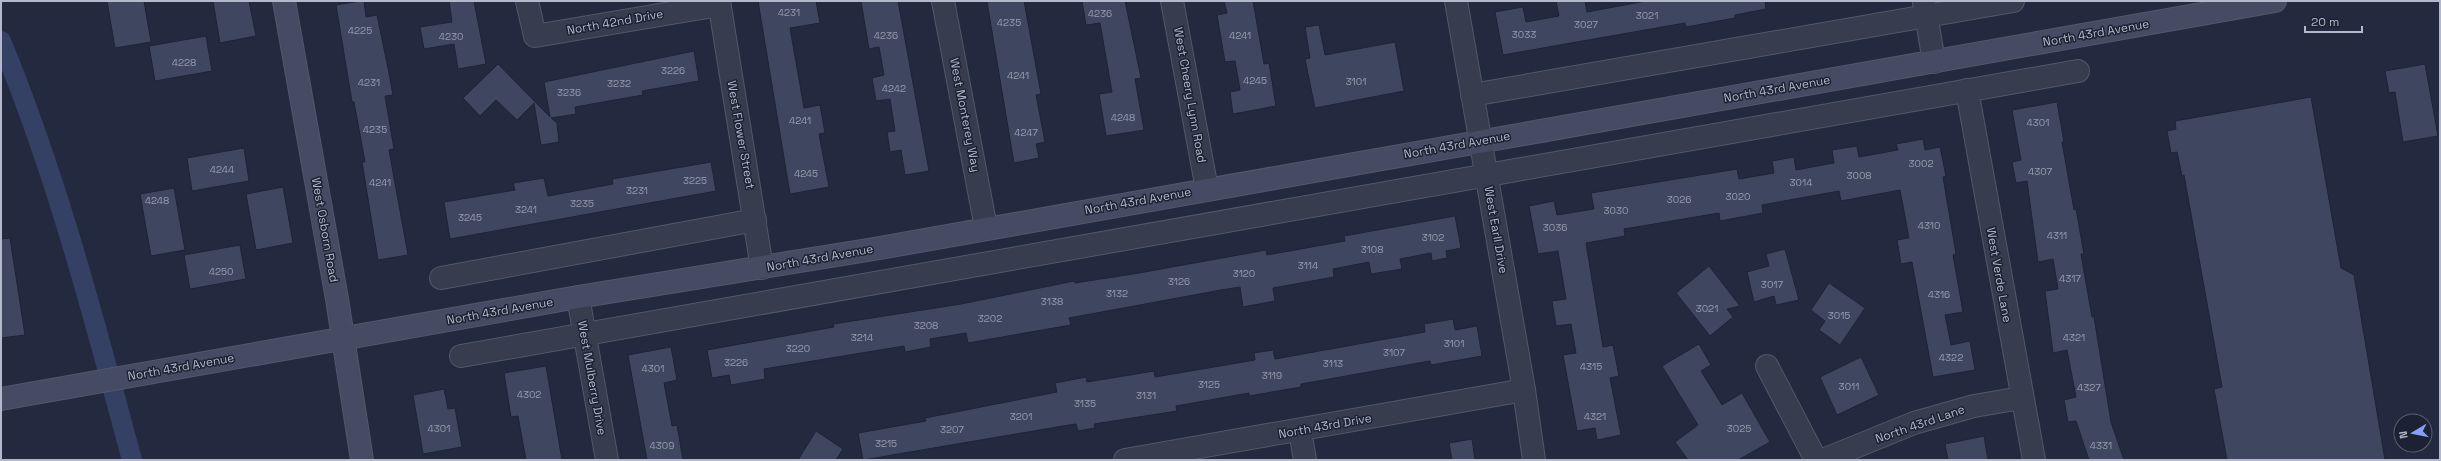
<svg xmlns="http://www.w3.org/2000/svg" width="2441" height="461" font-family="'Space Grotesk',sans-serif">
	<style>
		.lines { fill: none; stroke-linecap: round; stroke-linejoin: round }
		.canal { stroke: #354065; stroke-width: 20 }
		.building { fill: #3f465f; stroke: #1e2436 }
		.street-casing { stroke: #52586a; stroke-width: 24 }
		.secondary-casing { stroke: #52586a; stroke-width: 24 }
		.street { stroke: #373d4f; stroke-width: 22 }
		.secondary { stroke: #454b62; stroke-width: 22 }
		.labels { text-anchor: middle; dominant-baseline: central; stroke-width: 3; stroke-linejoin: round; paint-order: stroke }
		.number-label { font-size: 10px; fill: #969caf }
		.street-label { font-size: 12px; fill: #b3b8ca; stroke: #1c2234 }
	</style>
	<rect width="100%" height="100%" fill="#232a3f"/>
	<g class="lines">
		<path class="canal" d="M 1,41 C 57,176 94,319 132,460"/>
	</g>
	<g class="building">
		<path d="M 107,1 L 144,1 L 151,42 L 115,48 Z"/>
		<path d="M 213,1 L 249,1 L 256,36 L 220,43 Z"/>
		<path d="M 361,1 L 364,1 L 366,17 L 377,15 L 388,68 L 393,95 L 385,96 L 394,149 L 389,150 L 408,255 L 378,260 L 362,162 L 365,162 L 354,102 L 352,102 L 336,5 Z"/>
		<path d="M 449,1 L 474,1 L 486,64 L 458,69 L 454,44 L 424,49 L 420,27 L 452,22 Z"/>
		<path d="M 758,1 L 816,1 L 820,23 L 790,28 L 804,108 L 820,105 L 825,133 L 819,134 L 829,187 L 790,194 Z"/>
		<path d="M 861,1 L 898,1 L 929,171 L 905,175 L 901,150 L 890,152 L 887,132 L 895,131 L 890,99 L 876,101 L 872,78 L 884,75 L 879,47 L 869,49 Z"/>
		<path d="M 995,1 L 1024,1 L 1041,94 L 1036,95 L 1045,142 L 1036,144 L 1039,158 L 1014,163 L 987,2 Z"/>
		<path d="M 1082,1 L 1125,1 L 1141,78 L 1135,79 L 1144,130 L 1106,136 L 1099,94 L 1112,92 L 1100,23 L 1086,25 Z"/>
		<path d="M 1224,1 L 1253,1 L 1264,64 L 1269,63 L 1276,106 L 1233,114 L 1230,92 L 1240,90 L 1235,61 L 1225,62 L 1217,15 L 1227,13 Z"/>
		<path d="M 1556,1 L 1585,1 L 1587,12 L 1646,1 L 1765,1 L 1766,9 L 1735,15 L 1735,18 L 1686,27 L 1685,23 L 1503,55 L 1495,12 L 1523,7 L 1526,22 L 1559,16 Z"/>
		<path d="M 1319,25 L 1325,55 L 1395,42 L 1404,91 L 1315,108 L 1305,59 L 1310,58 L 1305,27 Z"/>
		<path d="M 206,36 L 212,71 L 155,81 L 149,46 Z"/>
		<path d="M 694,51 L 699,81 L 642,91 L 643,95 L 575,107 L 576,114 L 551,118 L 557,123 L 559,142 L 541,145 L 534,103 L 517,120 L 496,100 L 480,116 L 463,98 L 498,64 L 550,117 L 544,82 Z"/>
		<path d="M 2425,64 L 2438,136 L 2403,142 L 2395,92 L 2389,93 L 2385,71 Z"/>
		<path d="M 2311,97 L 2341,268 L 2354,275 L 2385,460 L 2227,460 L 2214,389 L 2222,387 L 2184,175 L 2182,176 L 2177,152 L 2171,153 L 2167,131 L 2176,129 L 2175,121 Z"/>
		<path d="M 2057,102 L 2064,142 L 2062,142 L 2074,210 L 2076,209 L 2084,254 L 2081,254 L 2092,317 L 2094,317 L 2111,422 L 2124,460 L 2089,460 L 2076,421 L 2068,422 L 2064,400 L 2076,397 L 2067,350 L 2053,353 L 2045,291 L 2058,289 L 2053,259 L 2038,262 L 2027,181 L 2016,183 L 2012,162 L 2021,160 L 2012,110 Z"/>
		<path d="M 1923,139 L 1925,150 L 1940,147 L 1946,176 L 1943,177 L 1956,254 L 1953,255 L 1963,312 L 1945,315 L 1951,345 L 1970,341 L 1975,370 L 1933,377 L 1912,262 L 1901,264 L 1897,240 L 1909,238 L 1900,190 L 1841,201 L 1839,191 L 1762,205 L 1763,213 L 1720,221 L 1719,213 L 1660,223 L 1624,229 L 1625,236 L 1586,243 L 1603,347 L 1613,345 L 1619,376 L 1610,378 L 1621,435 L 1597,440 L 1595,428 L 1577,431 L 1563,355 L 1576,353 L 1571,324 L 1556,326 L 1552,301 L 1566,299 L 1558,251 L 1538,254 L 1529,206 L 1554,201 L 1557,215 L 1594,209 L 1591,193 L 1737,169 L 1739,179 L 1774,173 L 1772,161 L 1794,157 L 1796,170 L 1834,163 L 1832,150 L 1857,146 L 1859,157 L 1898,150 L 1896,144 Z"/>
		<path d="M 244,148 L 249,181 L 192,191 L 187,158 Z"/>
		<path d="M 711,162 L 716,191 L 450,239 L 444,202 L 515,190 L 513,183 L 544,178 L 548,196 L 613,184 L 612,179 Z"/>
		<path d="M 283,187 L 293,243 L 256,250 L 246,194 Z"/>
		<path d="M 174,188 L 185,250 L 151,256 L 140,194 Z"/>
		<path d="M 1455,216 L 1461,248 L 1446,251 L 1447,258 L 1432,261 L 1431,253 L 1400,259 L 1402,269 L 1371,274 L 1369,262 L 1333,269 L 1334,277 L 1273,288 L 1275,301 L 1243,307 L 1240,287 L 1221,290 L 1069,318 L 1071,325 L 968,343 L 966,333 L 930,339 L 931,347 L 905,352 L 904,346 L 764,369 L 765,379 L 731,385 L 729,375 L 712,378 L 707,350 L 834,327 L 833,324 L 961,304 L 1074,281 L 1075,283 L 1139,273 L 1266,250 L 1267,255 L 1345,241 L 1344,236 Z"/>
		<path d="M 10,238 L 25,335 L 1,338 L 1,239 Z"/>
		<path d="M 240,245 L 246,279 L 190,289 L 184,255 Z"/>
		<path d="M 1785,249 L 1799,300 L 1776,305 L 1774,296 L 1754,302 L 1747,272 L 1769,266 L 1766,254 Z"/>
		<path d="M 1709,266 L 1740,306 L 1727,309 L 1733,317 L 1710,336 L 1676,293 Z"/>
		<path d="M 1829,283 L 1865,308 L 1840,345 L 1819,330 L 1825,321 L 1811,310 Z"/>
		<path d="M 1453,319 L 1455,330 L 1477,326 L 1482,356 L 1431,365 L 1430,361 L 1301,384 L 1301,387 L 1249,396 L 1249,393 L 1176,406 L 1177,411 L 1094,424 L 1095,428 L 1078,431 L 1076,424 L 1063,426 L 863,460 L 858,433 L 926,421 L 925,418 L 1057,392 L 1055,383 L 1086,377 L 1087,382 L 1154,371 L 1155,377 L 1255,360 L 1254,353 L 1273,350 L 1275,359 L 1425,332 L 1424,324 Z"/>
		<path d="M 1699,344 L 1711,365 L 1701,371 L 1722,405 L 1742,393 L 1770,442 L 1738,460 L 1688,460 L 1675,442 L 1698,425 L 1662,366 Z"/>
		<path d="M 671,347 L 677,380 L 664,383 L 672,426 L 677,425 L 683,460 L 647,460 L 628,355 Z"/>
		<path d="M 1861,357 L 1879,395 L 1837,415 L 1820,377 Z"/>
		<path d="M 546,366 L 562,460 L 526,460 L 518,416 L 511,417 L 504,373 Z"/>
		<path d="M 444,389 L 448,409 L 455,408 L 462,447 L 423,454 L 413,395 Z"/>
		<path d="M 816,431 L 843,449 L 836,460 L 798,460 Z"/>
		<path d="M 1984,436 L 1988,460 L 1948,460 L 1945,444 Z"/>
		<path d="M 1472,439 L 1475,460 L 1452,460 L 1449,443 Z"/>
	</g>
	<g class="lines">
		<defs>
			<g id="street">
				<path d="M 527,1 L 535,36 L 719,5"/>
				<path d="M 719,1 L 762,268"/>
				<path d="M 943,1 L 986,228"/>
				<path d="M 1172,1 L 1207,189"/>
				<path d="M 1456,1 L 1524,390 L 1534,460"/>
				<path d="M 1924,2 L 1934,62"/>
				<path d="M 1967,90 L 2034,460"/>
				<path d="M 1472,95 L 2013,1"/>
				<path d="M 441,278 L 755,220"/>
				<path d="M 578,297 L 607,460"/>
				<path d="M 461,356 L 2078,71"/>
				<path d="M 1767,366 L 1816,460"/>
				<path d="M 1300,431 L 1305,460"/>
				<path d="M 1125,460 L 1524,390"/>
				<path d="M 1823,460 L 1914,423 L 1974,406 L 2021,398"/>
			</g>
			<g id="secondary">
				<path d="M 284,1 L 337,299 L 362,460"/>
				<path d="M 1,399 L 578,297 L 874,249 L 2275,1"/>
			</g>
		</defs>
		<use href="#street" class="street-casing"/>
		<use href="#secondary" class="secondary-casing"/>
		<use href="#street" class="street"/>
		<use href="#secondary" class="secondary"/>
	</g>
	<g class="labels">
		<g class="number-label">
			<text x="789" y="12">4231</text>
			<text x="1100" y="13">4236</text>
			<text x="1647" y="15">3021</text>
			<text x="1009" y="22">4235</text>
			<text x="1586" y="24">3027</text>
			<text x="360" y="30">4225</text>
			<text x="1524" y="34">3033</text>
			<text x="886" y="35">4236</text>
			<text x="1240" y="35">4241</text>
			<text x="451" y="36">4230</text>
			<text x="184" y="62">4228</text>
			<text x="673" y="70">3226</text>
			<text x="1018" y="75">4241</text>
			<text x="1255" y="80">4245</text>
			<text x="1356" y="81">3101</text>
			<text x="369" y="82">4231</text>
			<text x="619" y="83">3232</text>
			<text x="894" y="88">4242</text>
			<text x="569" y="92">3236</text>
			<text x="1123" y="117">4248</text>
			<text x="800" y="120">4241</text>
			<text x="2038" y="122">4301</text>
			<text x="375" y="129">4235</text>
			<text x="1026" y="132">4247</text>
			<text x="1921" y="163">3002</text>
			<text x="222" y="169">4244</text>
			<text x="2040" y="171">4307</text>
			<text x="806" y="173">4245</text>
			<text x="1859" y="175">3008</text>
			<text x="695" y="180">3225</text>
			<text x="380" y="182">4241</text>
			<text x="1801" y="182">3014</text>
			<text x="637" y="190">3231</text>
			<text x="1738" y="196">3020</text>
			<text x="1679" y="199">3026</text>
			<text x="157" y="200">4248</text>
			<text x="582" y="203">3235</text>
			<text x="526" y="209">3241</text>
			<text x="1616" y="210">3030</text>
			<text x="470" y="217">3245</text>
			<text x="1929" y="225">4310</text>
			<text x="1555" y="227">3036</text>
			<text x="2057" y="235">4311</text>
			<text x="1433" y="237">3102</text>
			<text x="1372" y="249">3108</text>
			<text x="1308" y="265">3114</text>
			<text x="221" y="271">4250</text>
			<text x="1244" y="273">3120</text>
			<text x="2070" y="278">4317</text>
			<text x="1179" y="281">3126</text>
			<text x="1772" y="284">3017</text>
			<text x="1117" y="293">3132</text>
			<text x="1939" y="294">4316</text>
			<text x="1052" y="301">3138</text>
			<text x="1707" y="308">3021</text>
			<text x="1839" y="315">3015</text>
			<text x="990" y="318">3202</text>
			<text x="926" y="325">3208</text>
			<text x="862" y="337">3214</text>
			<text x="2074" y="337">4321</text>
			<text x="1454" y="343">3101</text>
			<text x="798" y="348">3220</text>
			<text x="1394" y="352">3107</text>
			<text x="1951" y="357">4322</text>
			<text x="736" y="362">3226</text>
			<text x="1333" y="363">3113</text>
			<text x="1591" y="366">4315</text>
			<text x="653" y="368">4301</text>
			<text x="1272" y="375">3119</text>
			<text x="1209" y="384">3125</text>
			<text x="1849" y="386">3011</text>
			<text x="2089" y="387">4327</text>
			<text x="529" y="394">4302</text>
			<text x="1146" y="395">3131</text>
			<text x="1085" y="403">3135</text>
			<text x="1021" y="416">3201</text>
			<text x="1595" y="416">4321</text>
			<text x="439" y="428">4301</text>
			<text x="1739" y="428">3025</text>
			<text x="952" y="429">3207</text>
			<text x="886" y="443">3215</text>
			<text x="662" y="445">4309</text>
			<text x="2101" y="445">4331</text>
		</g>
		<g class="street-label">
			<text transform="translate(615 22) rotate(-10)">North 42nd Drive</text>
			<text transform="translate(2096 33) rotate(-10)">North 43rd Avenue</text>
			<text transform="translate(1777 89) rotate(-10)">North 43rd Avenue</text>
			<text transform="translate(1190 95) rotate(80)">West Cheery Lynn Road</text>
			<text transform="translate(965 115) rotate(79)">West Monterey Way</text>
			<text transform="translate(741 135) rotate(80)">West Flower Street</text>
			<text transform="translate(1457 145) rotate(-10)">North 43rd Avenue</text>
			<text transform="translate(1138 201) rotate(-10)">North 43rd Avenue</text>
			<text transform="translate(325 230) rotate(80)">West Osborn Road</text>
			<text transform="translate(1496 230) rotate(80)">West Earll Drive</text>
			<text transform="translate(820 258) rotate(-10)">North 43rd Avenue</text>
			<text transform="translate(1999 275) rotate(80)">West Verde Lane</text>
			<text transform="translate(500 311) rotate(-10)">North 43rd Avenue</text>
			<text transform="translate(181 367) rotate(-10)">North 43rd Avenue</text>
			<text transform="translate(592 378) rotate(80)">West Mulberry Drive</text>
			<text transform="translate(1920 424) rotate(-19)">North 43rd Lane</text>
			<text transform="translate(1325 426) rotate(-10)">North 43rd Drive</text>
		</g>
	</g>
	<rect width="2441" height="461" fill="none" stroke="#b3b8ca" stroke-width="4"/>
	<g transform="translate(2413 433) rotate(260)"><circle r="19" fill="#1c2234" stroke="#585e70"/>
	<path d="M0-3L7 15L0 10L-7 15Z" fill="#869ffd"/>
	<text y="-6" font-size="11" font-weight="bold" text-anchor="middle" fill="#b3b8ca">N</text>
	</g>
	<path d="M2305 26v6h57v-6" fill="none" stroke="#b3b8ca" stroke-width="2"/>
	<text x="2311" y="26" font-size="12" fill="#b3b8ca" stroke="#1c2234" stroke-width="3" paint-order="stroke">20 m</text>
</svg>
